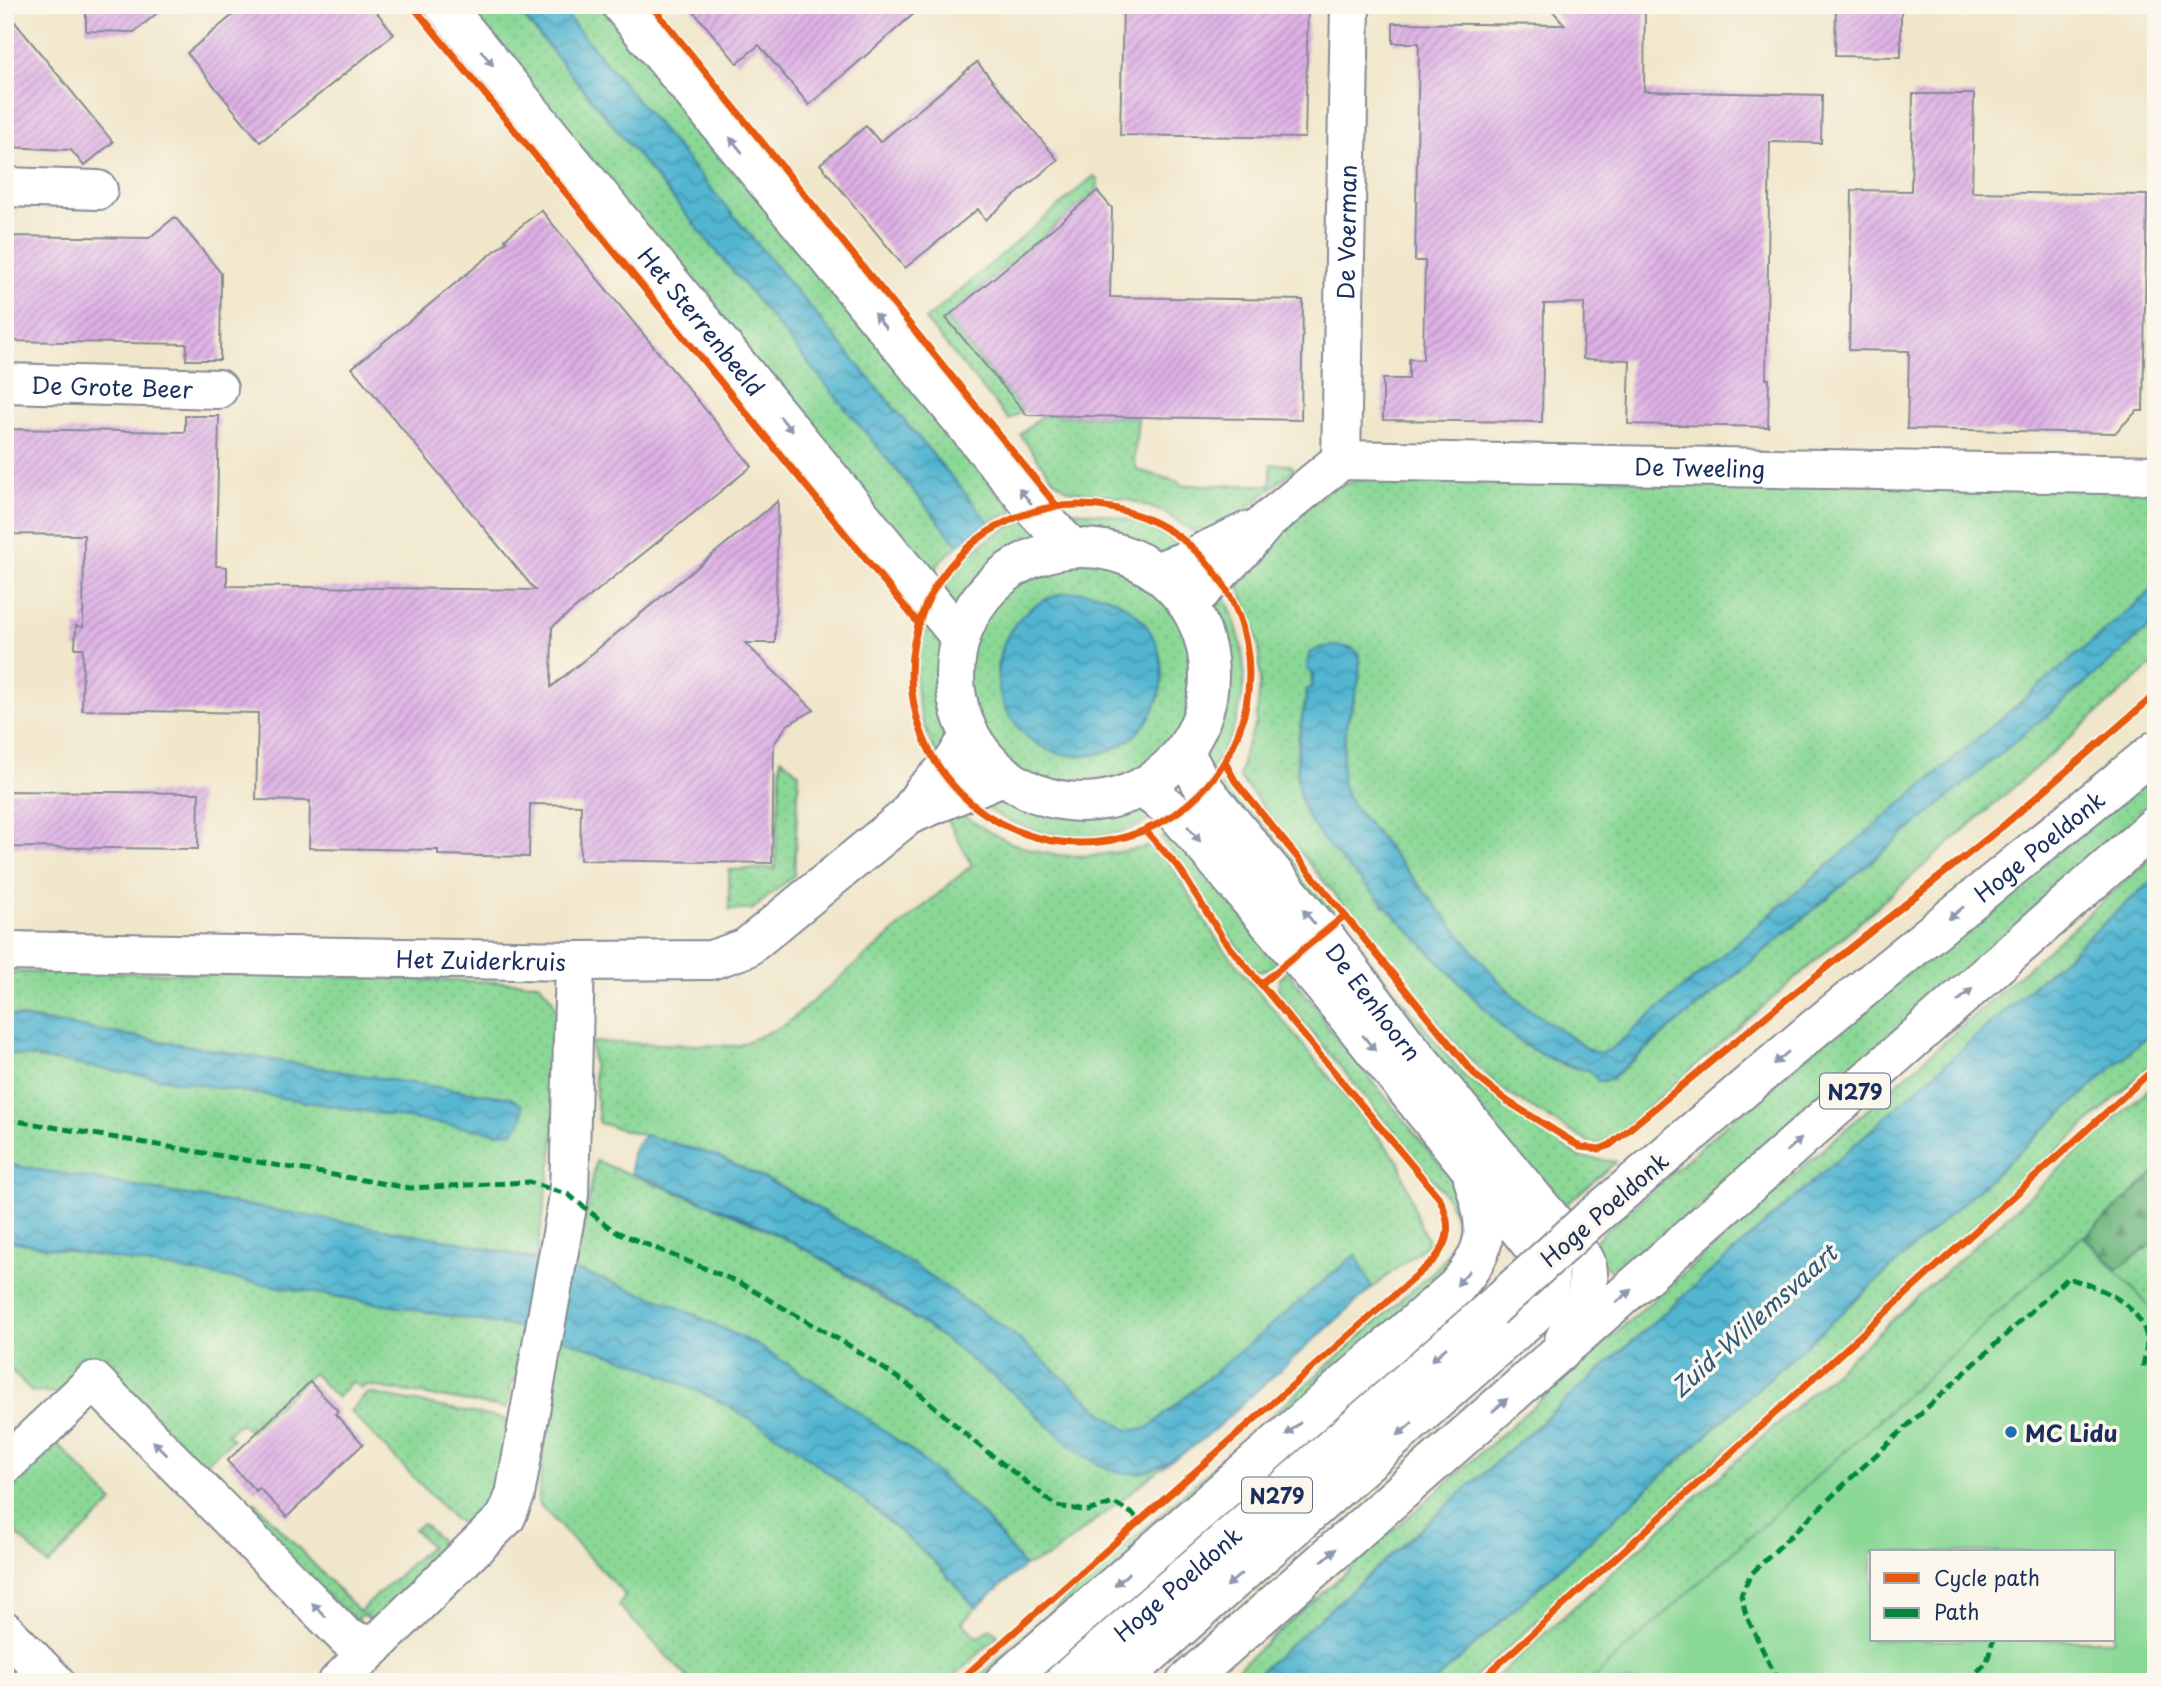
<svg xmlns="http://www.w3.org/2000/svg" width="2161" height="1687" font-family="'Playpen Sans',sans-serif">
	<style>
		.grass { fill: url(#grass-dots); stroke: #52847a; stroke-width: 2; fill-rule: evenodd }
		.forest { fill: url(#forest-firs); stroke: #45746e; stroke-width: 2 }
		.park { fill: #8ad896; stroke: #52847a; stroke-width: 2; fill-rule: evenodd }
		.water { fill: url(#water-waves); stroke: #367298; stroke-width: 2 }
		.building { fill: url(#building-hatch) }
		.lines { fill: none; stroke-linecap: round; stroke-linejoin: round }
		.minor-casing { stroke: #868a94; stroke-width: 42 }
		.highway-casing { stroke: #868a94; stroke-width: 42 }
		.minor { stroke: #fff; stroke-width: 38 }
		.highway { stroke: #fff; stroke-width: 38 }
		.highway-bridge-casing { stroke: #868a94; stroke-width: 42; stroke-linecap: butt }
		.highway-bridge { stroke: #fff; stroke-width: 38 }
		.quiet { stroke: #00873e; stroke-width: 5; stroke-dasharray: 10 5; stroke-linecap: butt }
		.cycleway-casing { stroke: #fbf7ec; stroke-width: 11 }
		.cycleway { stroke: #e8590c; stroke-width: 7 }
		.oneway { fill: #8d97ae }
		.poi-dot { fill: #1f6fb2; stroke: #fbf7ec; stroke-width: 2.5 }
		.labels { text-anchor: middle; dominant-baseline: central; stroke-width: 7; stroke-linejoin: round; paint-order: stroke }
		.shield { fill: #fbf7ec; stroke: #5e6b89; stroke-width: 2 }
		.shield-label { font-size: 21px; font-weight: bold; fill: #1b2f5e }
		.street-label { font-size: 23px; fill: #1b2f5e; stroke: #fbf7ec }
		.poi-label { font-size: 23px; font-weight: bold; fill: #1b2f5e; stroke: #fbf7ec; text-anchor: start }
		.water-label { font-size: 24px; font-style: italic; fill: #2c5880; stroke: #fbf7ec }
	</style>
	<defs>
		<pattern id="grass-dots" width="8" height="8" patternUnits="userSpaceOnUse" patternTransform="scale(1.75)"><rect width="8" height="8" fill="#8ad896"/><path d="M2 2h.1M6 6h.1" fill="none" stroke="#76ba84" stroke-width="1.8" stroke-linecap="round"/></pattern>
		<pattern id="forest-firs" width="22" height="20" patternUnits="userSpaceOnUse" patternTransform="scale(1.75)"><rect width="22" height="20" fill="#6fb87f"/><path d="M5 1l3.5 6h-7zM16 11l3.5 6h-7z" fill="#5a966b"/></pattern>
		<pattern id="water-waves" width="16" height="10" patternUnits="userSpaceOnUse" patternTransform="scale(1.75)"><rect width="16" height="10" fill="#52b6d1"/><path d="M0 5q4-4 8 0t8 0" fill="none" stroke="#4394ad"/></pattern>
		<pattern id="building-hatch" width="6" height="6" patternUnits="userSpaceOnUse" patternTransform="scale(1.75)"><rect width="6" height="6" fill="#deb0e5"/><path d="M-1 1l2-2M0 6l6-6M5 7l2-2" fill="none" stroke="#b390bd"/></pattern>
	</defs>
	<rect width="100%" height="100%" fill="#fbf7ec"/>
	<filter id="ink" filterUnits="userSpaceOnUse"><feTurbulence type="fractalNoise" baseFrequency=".0143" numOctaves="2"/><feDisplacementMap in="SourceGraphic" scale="14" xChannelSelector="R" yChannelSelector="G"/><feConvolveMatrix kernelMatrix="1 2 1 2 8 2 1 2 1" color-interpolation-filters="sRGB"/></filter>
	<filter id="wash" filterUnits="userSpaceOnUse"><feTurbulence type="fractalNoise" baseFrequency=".00686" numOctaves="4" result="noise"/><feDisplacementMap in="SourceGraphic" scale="28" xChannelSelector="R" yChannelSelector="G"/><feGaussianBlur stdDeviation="1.57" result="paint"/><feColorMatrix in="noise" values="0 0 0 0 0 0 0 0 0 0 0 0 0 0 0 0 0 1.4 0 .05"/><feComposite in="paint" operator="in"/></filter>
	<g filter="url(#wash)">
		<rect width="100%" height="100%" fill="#f0e6ca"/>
		<g class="grass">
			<path d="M 461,5 L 514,5 L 958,545 L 940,562 L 925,584 Z"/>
			<path d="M 558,5 L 612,5 L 1024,507 L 989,522 Z"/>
			<path d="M 1094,176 L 1098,180 L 1097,191 L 946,318 L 1023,410 L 1009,420 L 925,320 Z"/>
			<path d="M 1043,415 L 1138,417 L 1134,460 L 1137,470 L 1179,482 L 1179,485 L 1271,485 L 1271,464 L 1290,465 L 1295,469 L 1238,516 L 1199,535 L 1163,512 L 1127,499 L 1069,490 L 1054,480 L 1020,435 Z"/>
			<path d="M 1381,474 L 2156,489 L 2156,584 L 2147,595 L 1610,1050 L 1600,1053 L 1591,1051 L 1522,1004 L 1495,977 L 1351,803 L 1342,784 L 1343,753 L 1347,723 L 1355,699 L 1352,647 L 1322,647 L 1309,653 L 1312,687 L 1307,690 L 1298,738 L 1297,776 L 1302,804 L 1338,856 L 1504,1029 L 1525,1046 L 1568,1067 L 1589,1070 L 1611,1079 L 2101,670 L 2156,621 L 2156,662 L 1628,1125 L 1602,1143 L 1590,1143 L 1512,1096 L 1495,1083 L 1461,1050 L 1239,777 L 1245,749 L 1256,723 L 1260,684 L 1259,645 L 1237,580 L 1242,563 L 1332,488 Z"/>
			<path d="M 1070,511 C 1118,512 1150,524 1189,552 L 1151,554 L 1119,541 L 1078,532 L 1050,513 Z"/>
			<path d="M 1030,517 L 1049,540 C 1004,551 975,577 953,617 L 936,596 C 959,558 989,534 1030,517 Z"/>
			<path d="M 1066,558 C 1229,553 1236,770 1096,789 C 950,808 905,591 1066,558 ZM 1062,593 L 998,685 L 997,667 L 1001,650 L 1030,608 Z"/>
			<path d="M 1220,588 C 1256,654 1251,716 1207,776 C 1196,746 1209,729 1215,701 C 1218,689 1218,675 1218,663 C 1216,634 1204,616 1220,588 Z"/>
			<path d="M 928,612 L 942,642 L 942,685 L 951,724 L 949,736 L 940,761 C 912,710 909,667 928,612 Z"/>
			<path d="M 781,758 L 799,773 L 794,875 L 752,910 L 729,910 L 729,870 L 775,868 Z"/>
			<path d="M 2156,773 L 2156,801 L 1851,1074 L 1617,1278 L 1588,1247 L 1773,1083 Z"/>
			<path d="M 1227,779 L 1333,908 L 1334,912 L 1330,918 L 1216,793 Z"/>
			<path d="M 1007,793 C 1032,805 1058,812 1086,812 C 1117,811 1129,801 1161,814 C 1099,853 1025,840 970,796 Z"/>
			<path d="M 958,811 C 1027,863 1074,863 1155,845 L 1178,876 L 1219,943 L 1399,1162 L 1420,1225 L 1429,1243 L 1372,1288 L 1356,1254 L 1147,1430 L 1127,1430 L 1104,1414 L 1013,1334 L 917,1267 L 779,1185 L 714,1155 L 599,1123 L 591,1042 L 737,1046 L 785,1025 L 972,865 L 944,813 Z"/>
			<path d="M 1177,827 L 1280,957 L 1272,967 L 1261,972 L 1256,971 C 1221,929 1195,881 1161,838 Z"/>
			<path d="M 2156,854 L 2156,877 L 1248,1682 L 1222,1682 Z"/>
			<path d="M 1340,930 L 1349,935 L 1464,1076 L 1580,1157 L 1616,1162 L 1558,1211 Z"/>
			<path d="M 1287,971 L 1319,1011 L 1325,1023 L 1465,1195 L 1471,1217 L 1461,1259 L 993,1682 L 973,1682 L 1438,1267 C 1461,1237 1463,1221 1441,1189 L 1278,991 L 1279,980 Z"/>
			<path d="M 5,972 L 212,973 L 539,983 L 552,999 L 561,1023 L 553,1150 L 536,1259 L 459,1242 L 5,1164 L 5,1053 L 499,1133 L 515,1131 L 511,1098 L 397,1081 L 5,1014 Z"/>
			<path d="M 2156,1028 L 2156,1061 L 1470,1682 L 1434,1682 Z"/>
			<path d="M 2156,1082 L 2156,1172 L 2084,1237 L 2117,1269 L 2156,1241 L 2156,1361 L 1653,1682 L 1491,1682 Z"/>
			<path d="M 596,1161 L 737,1216 L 809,1251 L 952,1343 L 1015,1394 L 1069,1444 L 1145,1472 L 1169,1462 L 1049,1557 L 1024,1566 L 983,1515 L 913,1452 L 825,1388 L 757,1345 L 667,1302 L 575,1270 Z"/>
			<path d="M 5,1240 L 534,1330 L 640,1364 L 725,1404 L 794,1446 L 868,1504 L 935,1562 L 976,1608 L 962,1622 L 978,1638 L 991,1628 L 998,1636 L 948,1682 L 686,1682 L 689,1679 L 618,1605 L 626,1596 L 538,1503 L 551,1376 L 512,1381 L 507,1408 L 365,1385 L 361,1389 L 352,1381 L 337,1398 L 313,1373 L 250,1432 L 240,1423 L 227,1434 L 233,1439 L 197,1471 L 95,1365 L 65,1393 L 32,1392 L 11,1370 L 5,1375 Z"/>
			<path d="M 368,1393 L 506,1419 L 507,1425 L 512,1427 L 494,1503 L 477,1520 L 470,1524 L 461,1523 L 453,1518 L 350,1411 Z"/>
			<path d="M 49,1435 L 113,1502 L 48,1565 L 5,1522 L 5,1477 Z"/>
			<path d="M 255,1502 L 359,1612 L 430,1546 L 414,1529 L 423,1524 L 440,1540 L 440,1554 L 371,1621 L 363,1614 L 358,1619 L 363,1627 L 240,1516 Z"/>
			<path d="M 5,1645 L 41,1682 L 5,1682 Z"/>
		</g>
		<path class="forest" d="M 2156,1172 L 2156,1241 L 2117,1269 L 2084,1237 Z"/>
		<path class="park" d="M 2083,1236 L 2156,1313 L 2156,1682 L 1589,1682 ZM 1872,1552 L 2114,1552 L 2114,1640 L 1872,1640 Z"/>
		<g class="water">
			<path d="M 514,5 L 558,5 L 989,522 L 958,545 Z"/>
			<path d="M 2156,584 L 2156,621 L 2101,670 L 1610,1079 L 1599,1082 L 1589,1070 C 1556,1065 1529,1050 1504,1029 C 1465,988 1425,947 1385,905 C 1361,880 1310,835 1301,801 C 1292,764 1301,727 1307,690 L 1312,687 L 1313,673 L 1307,670 L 1309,653 C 1325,645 1346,642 1360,654 L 1359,681 L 1347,723 L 1343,753 L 1342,784 L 1351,803 L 1495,977 L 1522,1004 L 1591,1051 L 1600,1053 L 1610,1050 L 2147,595 Z"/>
			<circle cx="1080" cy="674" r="82"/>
			<path d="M 2156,877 L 2156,1028 L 1434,1682 L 1248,1682 Z"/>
			<path d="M 5,1015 L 397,1081 L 511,1098 L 522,1105 L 523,1117 L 515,1131 L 499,1133 L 5,1053 Z"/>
			<path d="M 646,1135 L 714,1155 L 778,1185 L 917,1267 L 1013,1334 L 1104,1414 L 1127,1430 L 1147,1429 L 1356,1254 L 1372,1288 C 1335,1321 1298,1354 1261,1387 C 1227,1417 1191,1457 1147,1471 C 1096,1487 1043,1416 1007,1388 C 933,1328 854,1272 769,1230 C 725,1208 677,1192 632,1173 C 629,1155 632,1147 646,1135 Z"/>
			<path d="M 5,1164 L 459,1242 L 575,1270 L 667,1302 L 757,1345 L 825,1388 L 913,1452 L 983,1515 L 1024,1566 L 976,1608 L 935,1562 L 868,1504 L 794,1446 L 725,1404 L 640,1364 L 534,1330 L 5,1240 Z"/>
		</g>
		<g id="blocks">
			<g class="building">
				<path d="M 86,5 L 167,5 L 134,32 L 86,31 Z"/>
				<path d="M 245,5 L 371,5 L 394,34 L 260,142 L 187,53 Z"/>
				<path d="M 688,5 L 924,5 L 809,105 L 759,45 L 737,63 Z"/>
				<path d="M 1123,5 L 1308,5 L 1305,138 L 1120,135 Z"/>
				<path d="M 1592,5 L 1645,5 L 1644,91 L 1822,95 L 1821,143 L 1770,142 L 1766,379 L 1769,379 L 1768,427 L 1628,424 L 1630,360 L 1583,359 L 1584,303 L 1544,304 L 1542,422 L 1383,420 L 1383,379 L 1409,379 L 1409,359 L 1423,360 L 1425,261 L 1415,261 L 1419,43 L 1393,43 L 1393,23 L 1565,25 L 1551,9 L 1592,9 Z"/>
				<path d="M 1836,5 L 1901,5 L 1901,57 L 1835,56 Z"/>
				<path d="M 5,10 L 113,142 L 84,166 L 71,150 L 5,147 Z"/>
				<path d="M 977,62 L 1058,160 L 985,220 L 978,209 L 905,268 L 820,164 L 866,126 L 880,142 Z"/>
				<path d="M 1913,94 L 1974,94 L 1972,192 L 2147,195 L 2143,411 L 2137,411 L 2115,433 L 1907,429 L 1909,351 L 1849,350 L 1852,190 L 1911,191 Z"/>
				<path d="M 1097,191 L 1112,208 L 1110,297 L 1303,300 L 1301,420 L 1027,415 L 946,318 Z"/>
				<path d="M 541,210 L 752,466 L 552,627 L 551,687 L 778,501 L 775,643 L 745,643 L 814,710 L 787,725 L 774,744 L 772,863 L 580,860 L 581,805 L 530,804 L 529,857 L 438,855 L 438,850 L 309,848 L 310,801 L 256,800 L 258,713 L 82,710 L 83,648 L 75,648 L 76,626 L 83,627 L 84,535 L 5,534 L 5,429 L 185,432 L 185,416 L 219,416 L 216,566 L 227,567 L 227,586 L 535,590 L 352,368 L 507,241 L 505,239 Z"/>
				<path d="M 175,217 L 221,273 L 220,360 L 186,360 L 187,344 L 5,341 L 5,236 L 149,238 Z"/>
				<path d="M 5,791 L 199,793 L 198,849 L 5,847 Z"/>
				<path d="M 310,1382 L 338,1411 L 335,1414 L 363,1444 L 287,1517 L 259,1488 L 256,1491 L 227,1461 Z"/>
			</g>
		</g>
	</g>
	<g filter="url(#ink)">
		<use href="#blocks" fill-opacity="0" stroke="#868a94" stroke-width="2"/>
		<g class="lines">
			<defs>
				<g id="minor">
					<path id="s1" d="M 444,5 L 960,637"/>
					<path d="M 621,5 L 1036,511 L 1071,547"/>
					<path d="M 5,187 L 98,190"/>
					<path id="s2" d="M 5,383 L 218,389"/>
					<path id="s3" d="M 1341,460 L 1350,5"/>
					<circle cx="1082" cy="675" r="127"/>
					<path d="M 1158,571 L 1182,562 L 1248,531"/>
					<path id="s4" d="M 1188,605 L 1244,548 L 1266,522 L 1341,460 L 2156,475"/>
					<path id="s5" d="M 1185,753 L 1204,789 L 1323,934 L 1403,1040 L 1492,1148"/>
					<path d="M 1143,789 L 1176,813 L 1326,990 L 1469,1167"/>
					<path d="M 909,815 L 1005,775"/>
					<path id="s6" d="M 5,951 L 575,961 L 711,960 L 746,948 L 907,816 L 923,792 L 955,760 L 970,735"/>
					<path d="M 5,1465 L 94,1381 L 347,1638 L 374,1647"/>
					<path d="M 5,1631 L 55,1682"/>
					<path d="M 338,1682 L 506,1517 L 515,1495 L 569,1195 L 575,961"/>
				</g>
				<g id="highway">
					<path d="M 1492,1148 L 1585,1260 C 1596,1290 1578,1314 1564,1340"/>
					<path id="s7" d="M 1587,1222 L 1814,1029 L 2156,750"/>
					<path d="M 1004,1682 L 1456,1287 C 1491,1247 1488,1226 1473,1179"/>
					<path id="s8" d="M 1064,1682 L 1491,1309"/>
					<path d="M 1119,1682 L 1540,1309 C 1549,1292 1553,1282 1547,1264 L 1469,1167"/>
					<path d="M 1186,1682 L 2156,825"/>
				</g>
			</defs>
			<use href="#minor" class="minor-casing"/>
			<use href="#highway" class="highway-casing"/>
			<use href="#minor" class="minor"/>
			<use href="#highway" class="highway"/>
			<defs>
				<path id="highway-bridge" d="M 1491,1309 L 1587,1222"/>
			</defs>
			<use href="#highway-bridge" class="highway-bridge-casing"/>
			<use href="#highway-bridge" class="highway-bridge"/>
			<g class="quiet">
				<path d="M 5,1119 L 410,1188 L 529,1182 L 569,1195 L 614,1231 L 738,1282 L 845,1343 L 913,1388 L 976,1443 L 1057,1506 L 1087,1511 L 1114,1503 L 1133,1514 L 1139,1521"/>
				<path d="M 1778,1682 L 1746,1615 L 1741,1595 L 1751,1574 L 1851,1478 L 2067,1278 C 2097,1286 2136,1301 2146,1334 C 2149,1343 2144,1358 2143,1367"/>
				<path d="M 1967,1682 L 1987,1662 L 1993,1640"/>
			</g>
			<defs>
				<g id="cycleway">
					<path d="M 412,5 L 919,624"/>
					<path d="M 651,5 L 1056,505"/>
					<circle cx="1080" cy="674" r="169"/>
					<path d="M 1225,762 L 1235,781 L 1476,1076 L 1507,1101 L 1581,1147 L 1600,1149 L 1610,1145 L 1782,1003 L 2003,826 L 2156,694"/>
					<path d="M 1261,984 L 1344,916"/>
					<path d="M 958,1682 L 1434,1260 C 1451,1239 1451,1223 1440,1199 L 1224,940 L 1179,868 L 1145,830"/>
					<path d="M 1479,1682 L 2156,1067"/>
				</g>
			</defs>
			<use href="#cycleway" class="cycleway-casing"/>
			<use href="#cycleway" class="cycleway"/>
		</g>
		<defs><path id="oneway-solid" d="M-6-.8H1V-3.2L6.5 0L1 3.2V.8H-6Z" transform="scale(1.75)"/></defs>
		<g class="oneway">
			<use href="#oneway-solid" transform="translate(487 58) rotate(51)"/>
			<use href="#oneway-solid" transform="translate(736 145) rotate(-129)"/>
			<use href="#oneway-solid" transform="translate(880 321) rotate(-129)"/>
			<use href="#oneway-solid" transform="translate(786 424) rotate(51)"/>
			<use href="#oneway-solid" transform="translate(1025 496) rotate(-129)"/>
			<use href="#oneway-solid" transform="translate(1194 834) rotate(50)"/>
			<use href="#oneway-solid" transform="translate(1956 913) rotate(140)"/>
			<use href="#oneway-solid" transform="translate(1309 917) rotate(-129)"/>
			<use href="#oneway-solid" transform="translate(1965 995) rotate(-41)"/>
			<use href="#oneway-solid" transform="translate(1369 1043) rotate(51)"/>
			<use href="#oneway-solid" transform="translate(1781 1058) rotate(140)"/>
			<use href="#oneway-solid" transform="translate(1794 1145) rotate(-41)"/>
			<use href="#oneway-solid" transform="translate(1463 1278) rotate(129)"/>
			<use href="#oneway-solid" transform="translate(1624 1296) rotate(-41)"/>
			<use href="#oneway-solid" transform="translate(1439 1354) rotate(139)"/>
			<use href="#oneway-solid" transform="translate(1500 1405) rotate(-41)"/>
			<use href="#oneway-solid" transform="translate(1293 1429) rotate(139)"/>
			<use href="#oneway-solid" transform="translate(1405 1429) rotate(139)"/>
			<use href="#oneway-solid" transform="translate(160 1448) rotate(-135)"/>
			<use href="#oneway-solid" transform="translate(1329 1555) rotate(-41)"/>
			<use href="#oneway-solid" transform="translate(1122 1579) rotate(139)"/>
			<use href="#oneway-solid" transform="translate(1234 1580) rotate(139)"/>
			<use href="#oneway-solid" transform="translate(319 1610) rotate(-135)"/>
		</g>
	</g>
	<circle class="poi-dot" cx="2011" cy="1432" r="7"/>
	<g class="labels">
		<g class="shield">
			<rect x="1820" y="1073.5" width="70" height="35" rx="5"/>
			<rect x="1242" y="1477.5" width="70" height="35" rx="5"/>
		</g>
		<g class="shield-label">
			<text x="1855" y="1091">N279</text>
			<text x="1277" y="1495">N279</text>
		</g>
		<g class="street-label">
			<text stroke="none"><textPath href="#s3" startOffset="228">De Voerman</textPath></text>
			<text stroke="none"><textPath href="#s1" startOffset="408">Het Sterrenbeeld</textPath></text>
			<text stroke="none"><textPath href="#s2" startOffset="107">De Grote Beer</textPath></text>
			<text stroke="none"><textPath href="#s4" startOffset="570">De Tweeling</textPath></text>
			<text stroke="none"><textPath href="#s7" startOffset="588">Hoge Poeldonk</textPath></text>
			<text stroke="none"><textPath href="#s6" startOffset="476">Het Zuiderkruis</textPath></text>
			<text stroke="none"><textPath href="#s5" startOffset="313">De Eenhoorn</textPath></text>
			<text transform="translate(1604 1209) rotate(-41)">Hoge Poeldonk</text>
			<text stroke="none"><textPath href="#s8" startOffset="150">Hoge Poeldonk</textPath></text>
		</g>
		<g class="poi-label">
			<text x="2025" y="1432">MC Lidu</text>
		</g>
		<g class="water-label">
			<text transform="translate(1753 1320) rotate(-42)">Zuid-Willemsvaart</text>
		</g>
	</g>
	<rect width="2161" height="1687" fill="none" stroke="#fbf7ec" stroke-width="28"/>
	<rect x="1870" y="1550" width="245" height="91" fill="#fbf7ec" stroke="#a1a7b3" stroke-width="2"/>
	<rect x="1884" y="1573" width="35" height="10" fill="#e8590c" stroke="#a1a7b3" stroke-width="2"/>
	<text x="1934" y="1586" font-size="21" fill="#1b2f5e">Cycle path</text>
	<rect x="1884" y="1608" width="35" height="10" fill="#00873e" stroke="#a1a7b3" stroke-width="2"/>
	<text x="1934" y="1620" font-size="21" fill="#1b2f5e">Path</text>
</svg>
